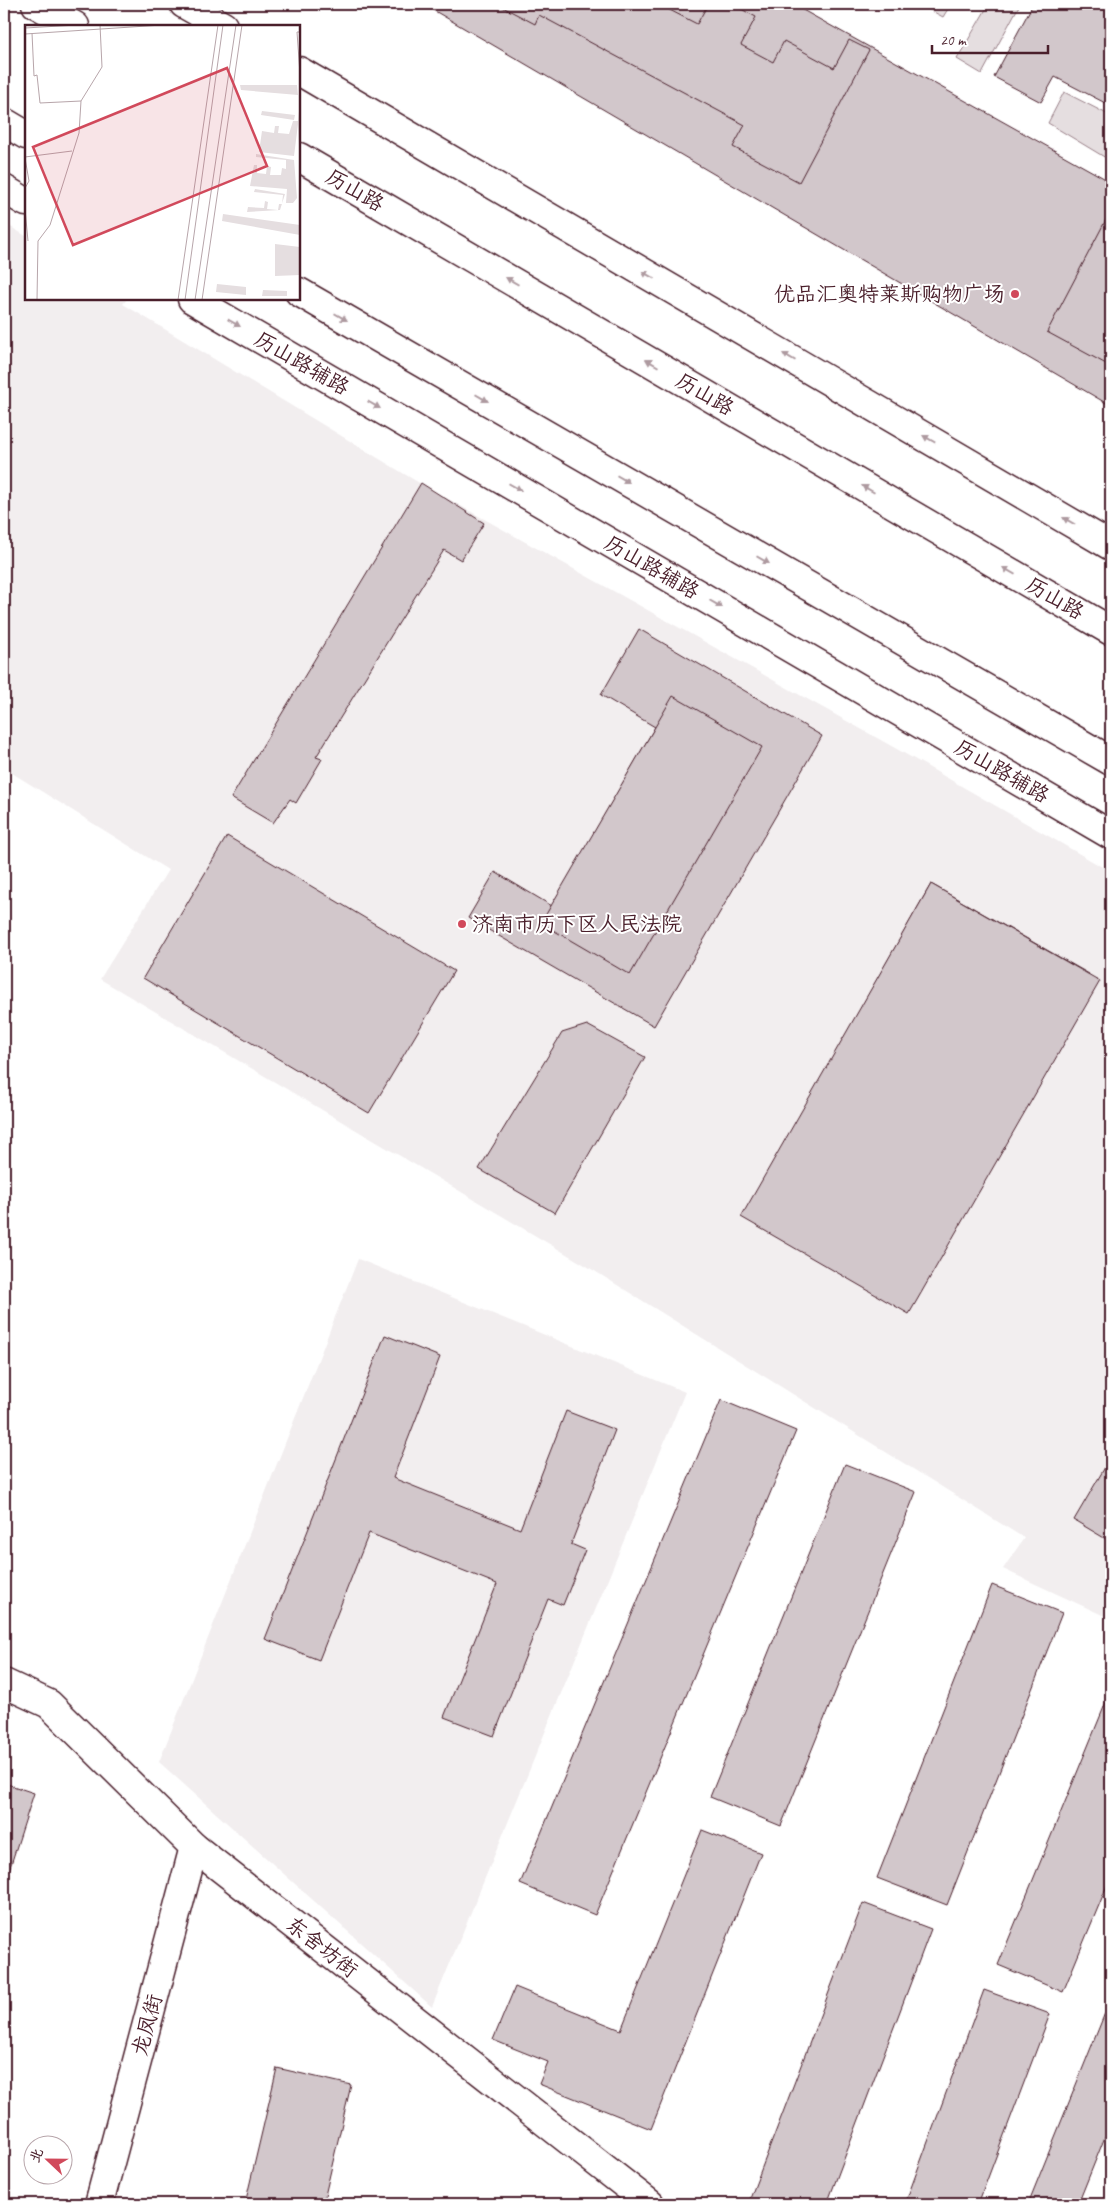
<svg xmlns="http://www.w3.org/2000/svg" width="1115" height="2208" font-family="Caveat,'LXGW WenKai TC',sans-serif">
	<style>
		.built { fill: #f2eeef }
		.green { fill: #e5dee0; stroke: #987e86 }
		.building { fill: #d2c7cb; stroke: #4a1f2b }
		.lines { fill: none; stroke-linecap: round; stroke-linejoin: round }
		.secondary-casing { stroke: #4a1f2b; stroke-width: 31 }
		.primary-casing { stroke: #4a1f2b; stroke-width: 31 }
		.secondary { stroke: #fff; stroke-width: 28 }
		.primary { stroke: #fff; stroke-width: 28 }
		.oneway { fill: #ae9aa0 }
		.poi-dot { fill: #d1495b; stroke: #fff; stroke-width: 2 }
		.labels { text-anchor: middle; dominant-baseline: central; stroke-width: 4; stroke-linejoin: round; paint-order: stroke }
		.street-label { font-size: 21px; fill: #4a1f2b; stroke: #fff }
		.poi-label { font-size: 21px; fill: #4a1f2b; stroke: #fff; text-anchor: end }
		.inset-road { fill: none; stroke: #b7a5aa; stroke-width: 1 }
		.view { fill: #d1495b; fill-opacity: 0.15; stroke: #d1495b; stroke-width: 2.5 }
		.inset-edge { fill: none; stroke: #4a1f2b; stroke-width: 2.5 }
	</style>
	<rect width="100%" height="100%" fill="#fff"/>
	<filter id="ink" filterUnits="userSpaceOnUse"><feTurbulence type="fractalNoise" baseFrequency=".02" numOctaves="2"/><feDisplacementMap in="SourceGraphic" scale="10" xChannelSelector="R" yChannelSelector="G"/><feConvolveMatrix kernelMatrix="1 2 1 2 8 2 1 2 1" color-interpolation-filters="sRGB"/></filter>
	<g filter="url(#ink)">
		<g class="built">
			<path d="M 4,223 L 26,236 L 26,299 L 127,299 L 123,304 L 416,481 L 895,748 L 1111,872 L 1111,1619 L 1003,1569 L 1024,1538 L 585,1265 L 100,979 L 168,870 L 4,768 Z"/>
			<path d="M 358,1259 L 685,1392 L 432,2007 L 159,1762 Z"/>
		</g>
		<g class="green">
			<path d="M 919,4 L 951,4 L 943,17 Z"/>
			<path d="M 989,4 L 1020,4 L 982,74 L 957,59 Z"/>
			<path d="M 1064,92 L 1111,116 L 1111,161 L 1048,123 Z"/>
		</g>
		<g class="building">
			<path d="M 436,4 L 792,4 L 1111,182 L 1111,406 L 433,10 Z"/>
			<path d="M 497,4 L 658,4 L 697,24 L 708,4 L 732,4 L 756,17 L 741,45 L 773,62 L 784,41 L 834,68 L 849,40 L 869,50 L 799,182 L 733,147 L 745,125 L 539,15 L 535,24 Z"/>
			<path d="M 1033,4 L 1104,4 L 1111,7 L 1111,106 L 1055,77 L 1041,102 L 994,77 Z"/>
			<path d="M 1111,210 L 1111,359 L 1108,365 L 1047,332 Z"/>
			<path d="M 421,483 L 484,523 L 461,560 L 444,550 L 316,757 L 322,759 L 296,803 L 290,799 L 273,823 L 231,798 Z"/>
			<path d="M 639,629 L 822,736 L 654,1026 L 468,918 L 495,872 L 552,906 L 655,727 L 601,695 Z"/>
			<path d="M 673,696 L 762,747 L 630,975 L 541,923 Z"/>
			<path d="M 227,836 L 454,971 L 369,1113 L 143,978 Z"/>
			<path d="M 931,884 L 1089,974 L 932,1250 L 775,1160 Z"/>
			<path d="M 931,884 L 1100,981 L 909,1314 L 741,1217 Z"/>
			<path d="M 587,1025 L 645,1057 L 555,1213 L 479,1169 L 562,1033 Z"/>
			<path d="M 385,1335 L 440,1357 L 393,1478 L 520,1529 L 566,1411 L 615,1430 L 571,1544 L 585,1550 L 563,1605 L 548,1599 L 494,1736 L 444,1717 L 497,1584 L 369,1533 L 319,1660 L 265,1639 Z"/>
			<path d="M 721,1400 L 796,1431 L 595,1915 L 520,1884 Z"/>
			<path d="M 1111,1457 L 1111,1542 L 1074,1520 Z"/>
			<path d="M 845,1464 L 916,1492 L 781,1826 L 710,1797 Z"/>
			<path d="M 992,1585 L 1062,1613 L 947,1905 L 877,1878 Z"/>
			<path d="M 1111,1690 L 1111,1876 L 1063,1992 L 998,1965 Z"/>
			<path d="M 4,1783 L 34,1793 L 4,1886 Z"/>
			<path d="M 702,1830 L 761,1853 L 651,2129 L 539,2084 L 548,2062 L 493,2040 L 515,1987 L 621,2030 Z"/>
			<path d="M 863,1903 L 931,1929 L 827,2204 L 748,2204 Z"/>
			<path d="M 984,1990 L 1050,2014 L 978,2204 L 905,2204 Z"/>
			<path d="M 1111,1998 L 1111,2122 L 1078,2204 L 1028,2204 Z"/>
			<path d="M 277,2068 L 351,2085 L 323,2204 L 245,2204 Z"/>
		</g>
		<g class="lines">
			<defs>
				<g id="secondary">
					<path d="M 184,4 L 223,26"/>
					<path d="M 299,71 L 1111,546"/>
					<path d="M 4,189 L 26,202"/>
					<path d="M 192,299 L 1111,835"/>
					<path d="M 4,1683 L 49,1704 L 194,1847 L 650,2204"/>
					<path d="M 99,2204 L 194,1847"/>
				</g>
				<g id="primary">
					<path d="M 36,4 L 75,26"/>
					<path d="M 4,122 L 26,135"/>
					<path d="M 299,157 L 1111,631"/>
					<path d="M 299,292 L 1111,761"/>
				</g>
			</defs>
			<use href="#secondary" class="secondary-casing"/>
			<use href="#primary" class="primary-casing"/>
			<use href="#secondary" class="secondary"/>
			<use href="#primary" class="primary"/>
		</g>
		<defs><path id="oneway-solid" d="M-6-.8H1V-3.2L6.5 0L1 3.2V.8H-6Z" transform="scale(1.25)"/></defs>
		<g class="oneway">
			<use href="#oneway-solid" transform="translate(648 275) rotate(-150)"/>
			<use href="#oneway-solid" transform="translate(512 281) rotate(-150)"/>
			<use href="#oneway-solid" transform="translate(341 317) rotate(30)"/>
			<use href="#oneway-solid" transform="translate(234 323) rotate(30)"/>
			<use href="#oneway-solid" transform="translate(789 357) rotate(-150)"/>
			<use href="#oneway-solid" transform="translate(652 363) rotate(-150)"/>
			<use href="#oneway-solid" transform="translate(482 398) rotate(30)"/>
			<use href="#oneway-solid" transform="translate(374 405) rotate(30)"/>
			<use href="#oneway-solid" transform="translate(929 439) rotate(-150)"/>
			<use href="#oneway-solid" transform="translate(623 479) rotate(30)"/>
			<use href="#oneway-solid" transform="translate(515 487) rotate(30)"/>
			<use href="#oneway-solid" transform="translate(868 489) rotate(-150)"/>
			<use href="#oneway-solid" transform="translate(1069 521) rotate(-150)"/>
			<use href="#oneway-solid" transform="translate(763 560) rotate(30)"/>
			<use href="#oneway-solid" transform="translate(1009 571) rotate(-150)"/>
			<use href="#oneway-solid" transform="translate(716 604) rotate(30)"/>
		</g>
	</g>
	<g class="poi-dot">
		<circle cx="1015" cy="294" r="5"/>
		<circle cx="462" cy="924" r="5"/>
	</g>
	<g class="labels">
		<g class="street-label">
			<text transform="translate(355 190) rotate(30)">历山路</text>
			<text transform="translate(302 363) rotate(30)">历山路辅路</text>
			<text transform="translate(705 394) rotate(30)">历山路</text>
			<text transform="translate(652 567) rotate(30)">历山路辅路</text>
			<text transform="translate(1055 598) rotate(30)">历山路</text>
			<text transform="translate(1002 771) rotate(30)">历山路辅路</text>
			<text transform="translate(322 1947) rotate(38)">东舍坊街</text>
			<text transform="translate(147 2025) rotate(-75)">龙凤街</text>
		</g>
		<g class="poi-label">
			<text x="1005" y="294">优品汇奥特莱斯购物广场</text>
			<text x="472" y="924" text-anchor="start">济南市历下区人民法院</text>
		</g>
	</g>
	<g transform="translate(25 25)">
		<rect width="275" height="275" fill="#fff"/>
		<path d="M 215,60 L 272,60 L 273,70 L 216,65 ZM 275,77 L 275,144 L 273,99 L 269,131 L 234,127 L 237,106 L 249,108 L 250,101 L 254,101 L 253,108 L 264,109 L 268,96 L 273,96 ZM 237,86 L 270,90 L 269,95 L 236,90 ZM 231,129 L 269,135 L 272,173 L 268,178 L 261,178 L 262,164 L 225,161 L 229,140 L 232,140 L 232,148 L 241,149 L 242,141 L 246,142 L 245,150 L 256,150 L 257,143 L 261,144 L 261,135 L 231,132 ZM 230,164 L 260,169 L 255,185 L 222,187 L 223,182 L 239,183 L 240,176 L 243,177 L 242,184 L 253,185 L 254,179 L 257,179 L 258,170 L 229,167 ZM 198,189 L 275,200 L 275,210 L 197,196 ZM 250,219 L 275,222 L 275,250 L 250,251 ZM 192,259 L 221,262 L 221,270 L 191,267 ZM 238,265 L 262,266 L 262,271 L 237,271 Z" fill="#e5dee0"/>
		<path class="inset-road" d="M 0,3 L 52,0M 275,7 L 272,7 L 275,49M 7,8 L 9,51 L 12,50 L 15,78 L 56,76M 0,9 L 137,0M 0,132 L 47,126M 0,133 L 4,156 L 0,163M 0,184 L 3,216M 13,216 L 25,200 L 54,108 L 56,76 L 77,42 L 75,0M 12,275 L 13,216M 153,275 L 193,0M 160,275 L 198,0M 170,275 L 211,0M 177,275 L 217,0"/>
		<path class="view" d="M 202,43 L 242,141 L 48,220 L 8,122 Z"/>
		<rect width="275" height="275" class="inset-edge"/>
	</g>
	<rect width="1115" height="2208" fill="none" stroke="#fff" stroke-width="20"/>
	<rect x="10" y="10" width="1095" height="2188" fill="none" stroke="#4a1f2b" stroke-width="2" filter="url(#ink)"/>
	<g transform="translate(48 2160) rotate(292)"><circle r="24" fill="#ffffff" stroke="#b7a5aa"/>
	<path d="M0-4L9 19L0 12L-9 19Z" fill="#d1495b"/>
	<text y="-8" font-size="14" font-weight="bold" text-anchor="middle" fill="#4a1f2b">北</text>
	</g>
	<path d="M932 45v8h116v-8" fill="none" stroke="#4a1f2b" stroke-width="2.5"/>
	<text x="940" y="45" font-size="15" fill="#4a1f2b" stroke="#ffffff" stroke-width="4" paint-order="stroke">20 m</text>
</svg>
